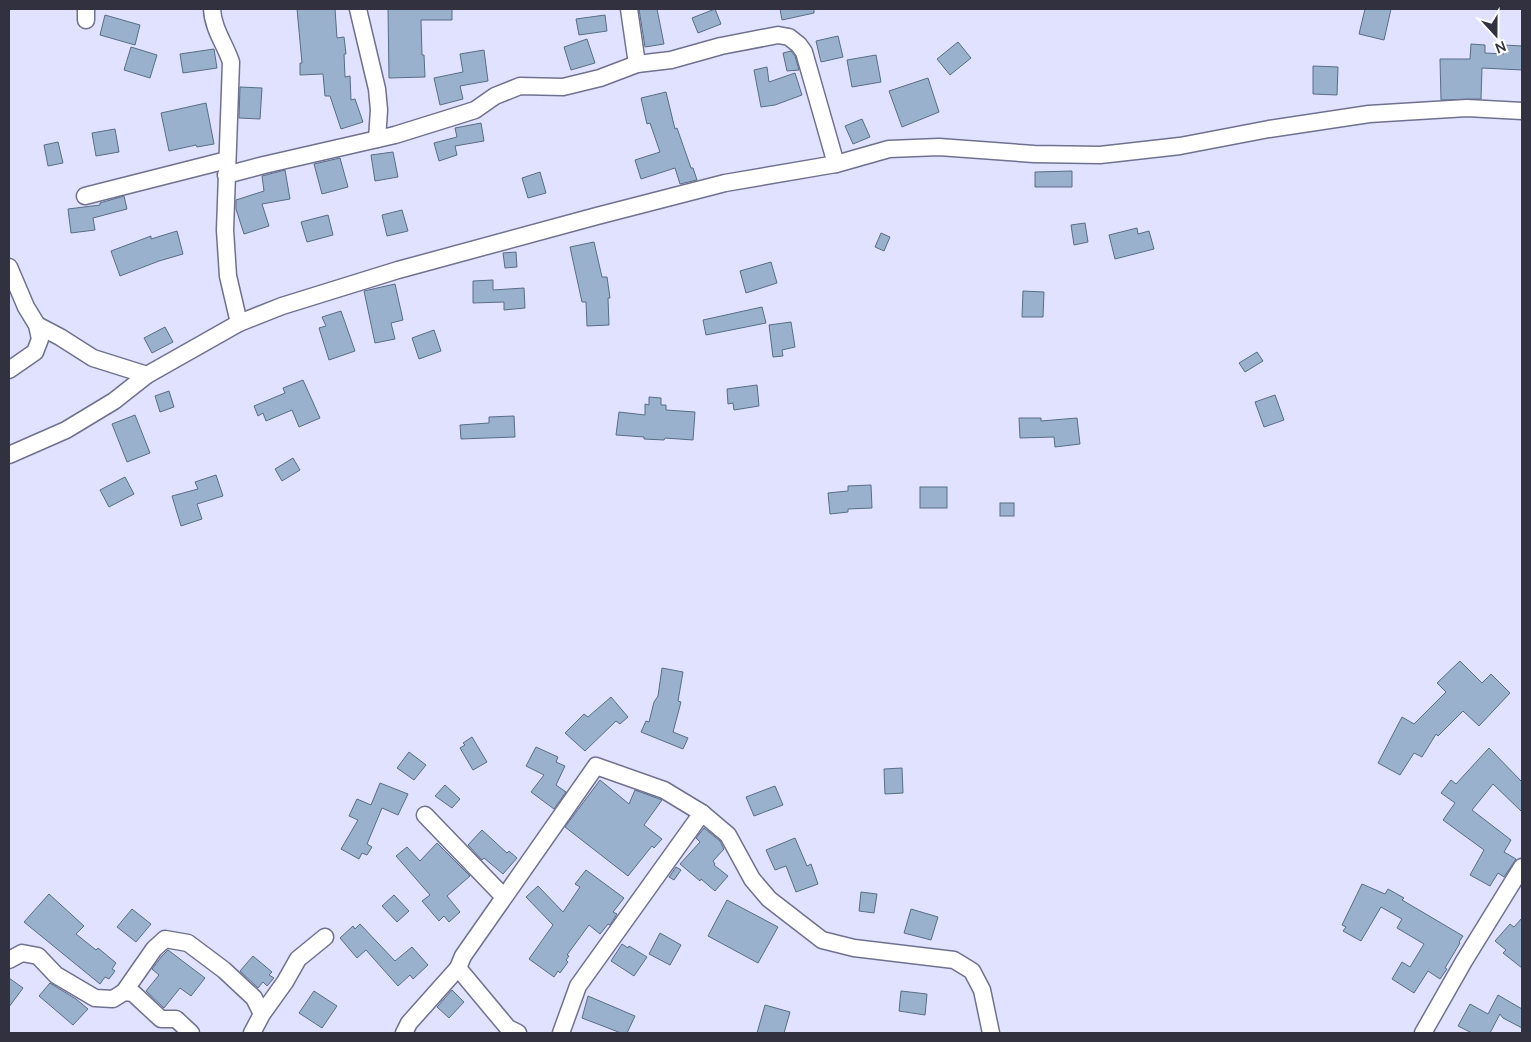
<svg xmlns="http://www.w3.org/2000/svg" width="1531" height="1042" font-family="Manrope,sans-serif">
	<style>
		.building { fill: #99b1cd; stroke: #586d87 }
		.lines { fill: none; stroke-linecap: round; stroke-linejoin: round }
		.minor-casing { stroke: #707190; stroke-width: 19 }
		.minor { stroke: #fff; stroke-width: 16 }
	</style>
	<rect width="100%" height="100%" fill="#e1e2ff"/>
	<g class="building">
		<path d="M 297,9 L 335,9 L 337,38 L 344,37 L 346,54 L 344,54 L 345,77 L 350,76 L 351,100 L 355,99 L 363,122 L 341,129 L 330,96 L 325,96 L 323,74 L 300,75 L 300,63 L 302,63 Z"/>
		<path d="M 388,9 L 452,9 L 452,20 L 421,20 L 422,55 L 424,55 L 425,77 L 389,78 Z"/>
		<path d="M 639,9 L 657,9 L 664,44 L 645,47 Z"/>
		<path d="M 715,9 L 721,24 L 698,33 L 692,18 Z"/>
		<path d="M 780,9 L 814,9 L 814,13 L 782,20 Z"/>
		<path d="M 1365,9 L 1391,9 L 1384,40 L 1359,34 Z"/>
		<path d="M 105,15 L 140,25 L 135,45 L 100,35 Z"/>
		<path d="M 605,15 L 607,31 L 579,35 L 576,19 Z"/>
		<path d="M 838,36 L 843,57 L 821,62 L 816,41 Z"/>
		<path d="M 587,39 L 595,63 L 571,70 L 564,47 Z"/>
		<path d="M 958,42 L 971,58 L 950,75 L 937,59 Z"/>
		<path d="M 1471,44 L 1485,45 L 1485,53 L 1504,54 L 1504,45 L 1522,46 L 1522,70 L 1482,68 L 1481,99 L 1441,100 L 1440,59 L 1470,59 Z"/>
		<path d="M 131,47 L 157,55 L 150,78 L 124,70 Z"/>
		<path d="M 214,49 L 217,68 L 183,73 L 180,54 Z"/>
		<path d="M 484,50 L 488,81 L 460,86 L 463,99 L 440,105 L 434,78 L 463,72 L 460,54 Z"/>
		<path d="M 791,51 L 795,56 L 799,70 L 787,71 L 783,53 Z"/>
		<path d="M 876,55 L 881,82 L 852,87 L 847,60 Z"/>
		<path d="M 1313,66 L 1338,67 L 1337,95 L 1313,94 Z"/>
		<path d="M 767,67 L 769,82 L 795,73 L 802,95 L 775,105 L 761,107 L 754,70 Z"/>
		<path d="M 928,78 L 939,112 L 902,127 L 889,91 Z"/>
		<path d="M 240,87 L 262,88 L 260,119 L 239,118 Z"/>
		<path d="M 666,92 L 675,129 L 677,128 L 691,168 L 693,168 L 697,180 L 680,184 L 675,168 L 641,179 L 635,160 L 660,152 L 650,123 L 647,124 L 641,98 Z"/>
		<path d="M 206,103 L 214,144 L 197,147 L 196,145 L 169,151 L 161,113 Z"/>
		<path d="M 862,119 L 870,137 L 853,144 L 845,126 Z"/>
		<path d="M 481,123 L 484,141 L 455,146 L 457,155 L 439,161 L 434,143 L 457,137 L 455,128 Z"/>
		<path d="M 115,129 L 119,152 L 96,156 L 92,133 Z"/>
		<path d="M 58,142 L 63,163 L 48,166 L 44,145 Z"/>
		<path d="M 393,152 L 398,177 L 375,181 L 371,155 Z"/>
		<path d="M 340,158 L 348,187 L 322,194 L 314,164 Z"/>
		<path d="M 285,170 L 290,199 L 262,204 L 269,226 L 244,234 L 236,209 L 236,200 L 264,191 L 262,176 Z"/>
		<path d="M 1072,171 L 1072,187 L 1035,187 L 1035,172 Z"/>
		<path d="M 540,172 L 546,193 L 528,198 L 522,178 Z"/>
		<path d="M 124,196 L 127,209 L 93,218 L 95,230 L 71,233 L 68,209 L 100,205 L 100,203 Z"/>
		<path d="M 402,210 L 408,231 L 387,236 L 382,215 Z"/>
		<path d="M 328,215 L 333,235 L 307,242 L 301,222 Z"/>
		<path d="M 1085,223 L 1088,242 L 1074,245 L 1071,225 Z"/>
		<path d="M 1137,228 L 1138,234 L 1149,231 L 1154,249 L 1115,259 L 1109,235 Z"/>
		<path d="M 177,231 L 183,254 L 159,261 L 120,276 L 111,251 L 151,236 L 151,239 Z"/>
		<path d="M 881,233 L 890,237 L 884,251 L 875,247 Z"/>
		<path d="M 594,242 L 602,277 L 607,277 L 610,298 L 608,298 L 609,325 L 587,326 L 586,302 L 582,302 L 570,247 Z"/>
		<path d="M 516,252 L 517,267 L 505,268 L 503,253 Z"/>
		<path d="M 771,262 L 777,283 L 746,293 L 740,271 Z"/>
		<path d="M 493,280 L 493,290 L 524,288 L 525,308 L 504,310 L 504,302 L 473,303 L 473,281 Z"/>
		<path d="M 395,284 L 403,320 L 391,323 L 395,339 L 375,343 L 364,291 Z"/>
		<path d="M 1023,291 L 1044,292 L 1043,317 L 1022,317 Z"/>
		<path d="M 762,307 L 766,323 L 706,335 L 703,320 Z"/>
		<path d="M 341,311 L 355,351 L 329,360 L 319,328 L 326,326 L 322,317 Z"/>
		<path d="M 791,322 L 795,347 L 782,350 L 783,356 L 773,357 L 769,325 Z"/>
		<path d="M 165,327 L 173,342 L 152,353 L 144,338 Z"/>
		<path d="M 434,330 L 441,351 L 419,359 L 412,338 Z"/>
		<path d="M 1257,352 L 1263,361 L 1245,372 L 1239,363 Z"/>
		<path d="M 303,380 L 320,418 L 299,427 L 292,410 L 266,421 L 263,413 L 258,416 L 254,406 L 285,393 L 283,388 Z"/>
		<path d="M 757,385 L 759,406 L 734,410 L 733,403 L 728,404 L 727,389 Z"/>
		<path d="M 169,391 L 174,407 L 160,412 L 155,396 Z"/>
		<path d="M 1275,395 L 1284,420 L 1264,427 L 1255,402 Z"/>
		<path d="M 649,397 L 661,398 L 661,405 L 666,405 L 666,410 L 695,412 L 693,440 L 665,438 L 664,440 L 644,439 L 644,437 L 616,435 L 619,412 L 645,415 L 645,404 L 649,405 Z"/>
		<path d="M 135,415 L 150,453 L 127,462 L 112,424 Z"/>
		<path d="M 514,416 L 515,437 L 461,439 L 460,425 L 489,423 L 489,417 Z"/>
		<path d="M 1019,418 L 1041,418 L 1041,421 L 1077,418 L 1080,444 L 1055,447 L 1054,437 L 1020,438 Z"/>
		<path d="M 293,458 L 300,470 L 282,481 L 275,469 Z"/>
		<path d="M 216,475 L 223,496 L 197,504 L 202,519 L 181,526 L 172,496 L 198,489 L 195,482 Z"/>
		<path d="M 125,477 L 134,494 L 109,507 L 100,490 Z"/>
		<path d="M 871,485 L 872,508 L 848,509 L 848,512 L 830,514 L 828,493 L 848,491 L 848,486 Z"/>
		<rect x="920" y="487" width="27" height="21"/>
		<rect x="1000" y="503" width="14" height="13"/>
		<path d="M 1460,661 L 1482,683 L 1491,674 L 1510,693 L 1479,726 L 1463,711 L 1438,736 L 1436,734 L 1422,757 L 1414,753 L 1400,775 L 1378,763 L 1402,717 L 1414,724 L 1446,692 L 1437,683 Z"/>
		<path d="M 662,668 L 683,672 L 678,701 L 681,702 L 673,732 L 688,738 L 683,749 L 641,732 L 646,721 L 649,722 L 654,702 L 658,696 Z"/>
		<path d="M 611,697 L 628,717 L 620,724 L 616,721 L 585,751 L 565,733 L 584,714 L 588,717 Z"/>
		<path d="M 472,737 L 487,762 L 473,770 L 460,748 L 465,745 L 463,743 Z"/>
		<path d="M 536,747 L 558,757 L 556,762 L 565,766 L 556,785 L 566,792 L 554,809 L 531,792 L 544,775 L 526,766 Z"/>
		<path d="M 1489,748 L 1522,782 L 1522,812 L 1493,784 L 1472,810 L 1511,840 L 1504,852 L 1516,859 L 1504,877 L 1498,873 L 1490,886 L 1470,875 L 1484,850 L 1443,820 L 1455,803 L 1441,793 L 1451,780 L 1456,784 Z"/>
		<path d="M 409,752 L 426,765 L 414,780 L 397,768 Z"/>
		<path d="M 902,768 L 903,793 L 885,794 L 884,769 Z"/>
		<path d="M 600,780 L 629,804 L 635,790 L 662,800 L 644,825 L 662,839 L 654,848 L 652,846 L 628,876 L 565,827 Z"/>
		<path d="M 380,783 L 408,794 L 398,815 L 382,808 L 367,844 L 372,847 L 367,855 L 362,853 L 359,859 L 341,849 L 358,820 L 349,816 L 357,799 L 371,805 Z"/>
		<path d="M 445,785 L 460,799 L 452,808 L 435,796 Z"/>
		<path d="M 775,786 L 783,805 L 754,816 L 746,797 Z"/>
		<path d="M 704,828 L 720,841 L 724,849 L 713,861 L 715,864 L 714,865 L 728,876 L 715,891 L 701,879 L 700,881 L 680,864 L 700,842 L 696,838 Z"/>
		<path d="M 482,830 L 507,853 L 509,851 L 517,858 L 503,874 L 484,858 L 482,860 L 468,845 Z"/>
		<path d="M 795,838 L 807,866 L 811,864 L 818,884 L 796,892 L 786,866 L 775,870 L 766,850 Z"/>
		<path d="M 437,843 L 470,876 L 447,896 L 460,912 L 449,922 L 444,916 L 439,921 L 422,901 L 430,895 L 396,856 L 407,847 L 420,861 Z"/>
		<path d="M 676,867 L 681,870 L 674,880 L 669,877 Z"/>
		<path d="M 586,870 L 624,898 L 613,912 L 617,914 L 610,925 L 608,924 L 600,934 L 589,925 L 567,955 L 569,956 L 566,960 L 568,962 L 560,973 L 558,971 L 554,977 L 529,959 L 553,925 L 526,897 L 538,886 L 563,912 L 580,887 L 575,884 Z"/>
		<path d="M 1362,884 L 1385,894 L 1388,889 L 1404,898 L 1402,900 L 1463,936 L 1459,942 L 1460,943 L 1445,968 L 1447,969 L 1440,979 L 1428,971 L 1414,993 L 1392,979 L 1402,962 L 1410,967 L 1424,944 L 1397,928 L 1402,919 L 1381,907 L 1361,941 L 1343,931 L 1346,927 L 1342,925 Z"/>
		<path d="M 861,892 L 877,894 L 874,913 L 859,911 Z"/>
		<path d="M 49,894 L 84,926 L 76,934 L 96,950 L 98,948 L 116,963 L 112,969 L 115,971 L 109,979 L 105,977 L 100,984 L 24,922 Z"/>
		<path d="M 394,895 L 409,911 L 397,922 L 382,906 Z"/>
		<path d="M 727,900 L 778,927 L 758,963 L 708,936 Z"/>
		<path d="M 132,909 L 151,924 L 136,942 L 117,927 Z"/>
		<path d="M 911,909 L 938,917 L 931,940 L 904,933 Z"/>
		<path d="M 1522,918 L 1522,968 L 1503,953 L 1506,950 L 1495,941 L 1510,924 L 1514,927 Z"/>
		<path d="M 360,924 L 395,961 L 412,947 L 428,965 L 413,979 L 410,975 L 398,986 L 366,950 L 357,958 L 340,938 L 353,926 L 355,929 Z"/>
		<path d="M 660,933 L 681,945 L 670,965 L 649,954 Z"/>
		<path d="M 622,944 L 628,948 L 629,946 L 647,957 L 634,976 L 611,961 Z"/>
		<path d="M 168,950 L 205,978 L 191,996 L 180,988 L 164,1008 L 146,991 L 159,975 L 152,969 L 162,956 Z"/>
		<path d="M 253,956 L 272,972 L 269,975 L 274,978 L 267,986 L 263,982 L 258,988 L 240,971 Z"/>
		<path d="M 9,978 L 23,988 L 9,1007 Z"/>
		<path d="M 50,983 L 76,999 L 88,1009 L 73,1025 L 39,996 Z"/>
		<path d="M 452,990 L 464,1002 L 449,1018 L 437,1007 Z"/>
		<path d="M 314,991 L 337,1006 L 322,1028 L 299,1013 Z"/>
		<path d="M 901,991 L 927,994 L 925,1015 L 899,1011 Z"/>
		<path d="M 1498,995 L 1522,1009 L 1522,1028 L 1503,1018 L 1500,1014 L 1490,1033 L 1472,1033 L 1458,1026 L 1470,1004 L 1488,1014 Z"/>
		<path d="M 588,996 L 635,1016 L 627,1033 L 621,1033 L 582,1018 Z"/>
		<path d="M 765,1005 L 790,1012 L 784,1033 L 757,1033 Z"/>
	</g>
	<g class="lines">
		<defs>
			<g id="minor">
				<path d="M 86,9 L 86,20"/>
				<path d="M 212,9 C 213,29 225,44 231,62 L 225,230 L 228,276 L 239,323"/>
				<path d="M 358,9 L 377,89 L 379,110 L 377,139"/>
				<path d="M 629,9 L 637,64"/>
				<path d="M 226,175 L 264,165 L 395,135 L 456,116 L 475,110 L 495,96 L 520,86 L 563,87 L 600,78 L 637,64 L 671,60 L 721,46 L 778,35 L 789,37 L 799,45 L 804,52 L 836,164"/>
				<path d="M 85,196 L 227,160"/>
				<path d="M 9,267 L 26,307 L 37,325 L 40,339 L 35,352 L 9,370"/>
				<path d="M 37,325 L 60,337 L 93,358 L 147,375"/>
				<path d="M 9,455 L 66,430 L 114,401 L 147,375 L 239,323 L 282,306 L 398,270 L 597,216 L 725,183 L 836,164 L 889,149 L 939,147 L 1034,154 L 1100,155 L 1180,146 L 1269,129 L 1369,114 L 1467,108 L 1522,111"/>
				<path d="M 425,815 L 504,897"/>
				<path d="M 9,960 L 22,953 L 38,956 L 56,975 L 95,998 L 113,999 L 124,992 L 133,993 L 161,1019 L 176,1019 L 191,1033"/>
				<path d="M 458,968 L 508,1028 L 518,1033"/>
				<path d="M 124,992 L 154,949 L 165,939 L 188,943 L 224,970 L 254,998 L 262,1014 L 252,1033"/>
				<path d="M 262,1014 L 285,982 L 298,959 L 325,937"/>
				<path d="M 404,1033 L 409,1023 L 458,968 L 463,956 L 596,766 L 664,790 L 702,813 L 728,835 L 752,879 L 769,899 L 822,940 L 854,948 L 954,960 L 972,971 L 982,990 L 991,1033"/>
				<path d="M 561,1033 L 578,986 L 702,813"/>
				<path d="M 1423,1033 L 1464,961 L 1522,867"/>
			</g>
		</defs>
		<use href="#minor" class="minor-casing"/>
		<use href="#minor" class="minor"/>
	</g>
	<rect width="1531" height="1042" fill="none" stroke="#31313f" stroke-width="20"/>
	<g transform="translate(1496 35) rotate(159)" stroke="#ffffff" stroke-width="4" paint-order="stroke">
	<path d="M0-4L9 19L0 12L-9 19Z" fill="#31313f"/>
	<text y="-8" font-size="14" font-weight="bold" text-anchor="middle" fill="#31313f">N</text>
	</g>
</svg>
